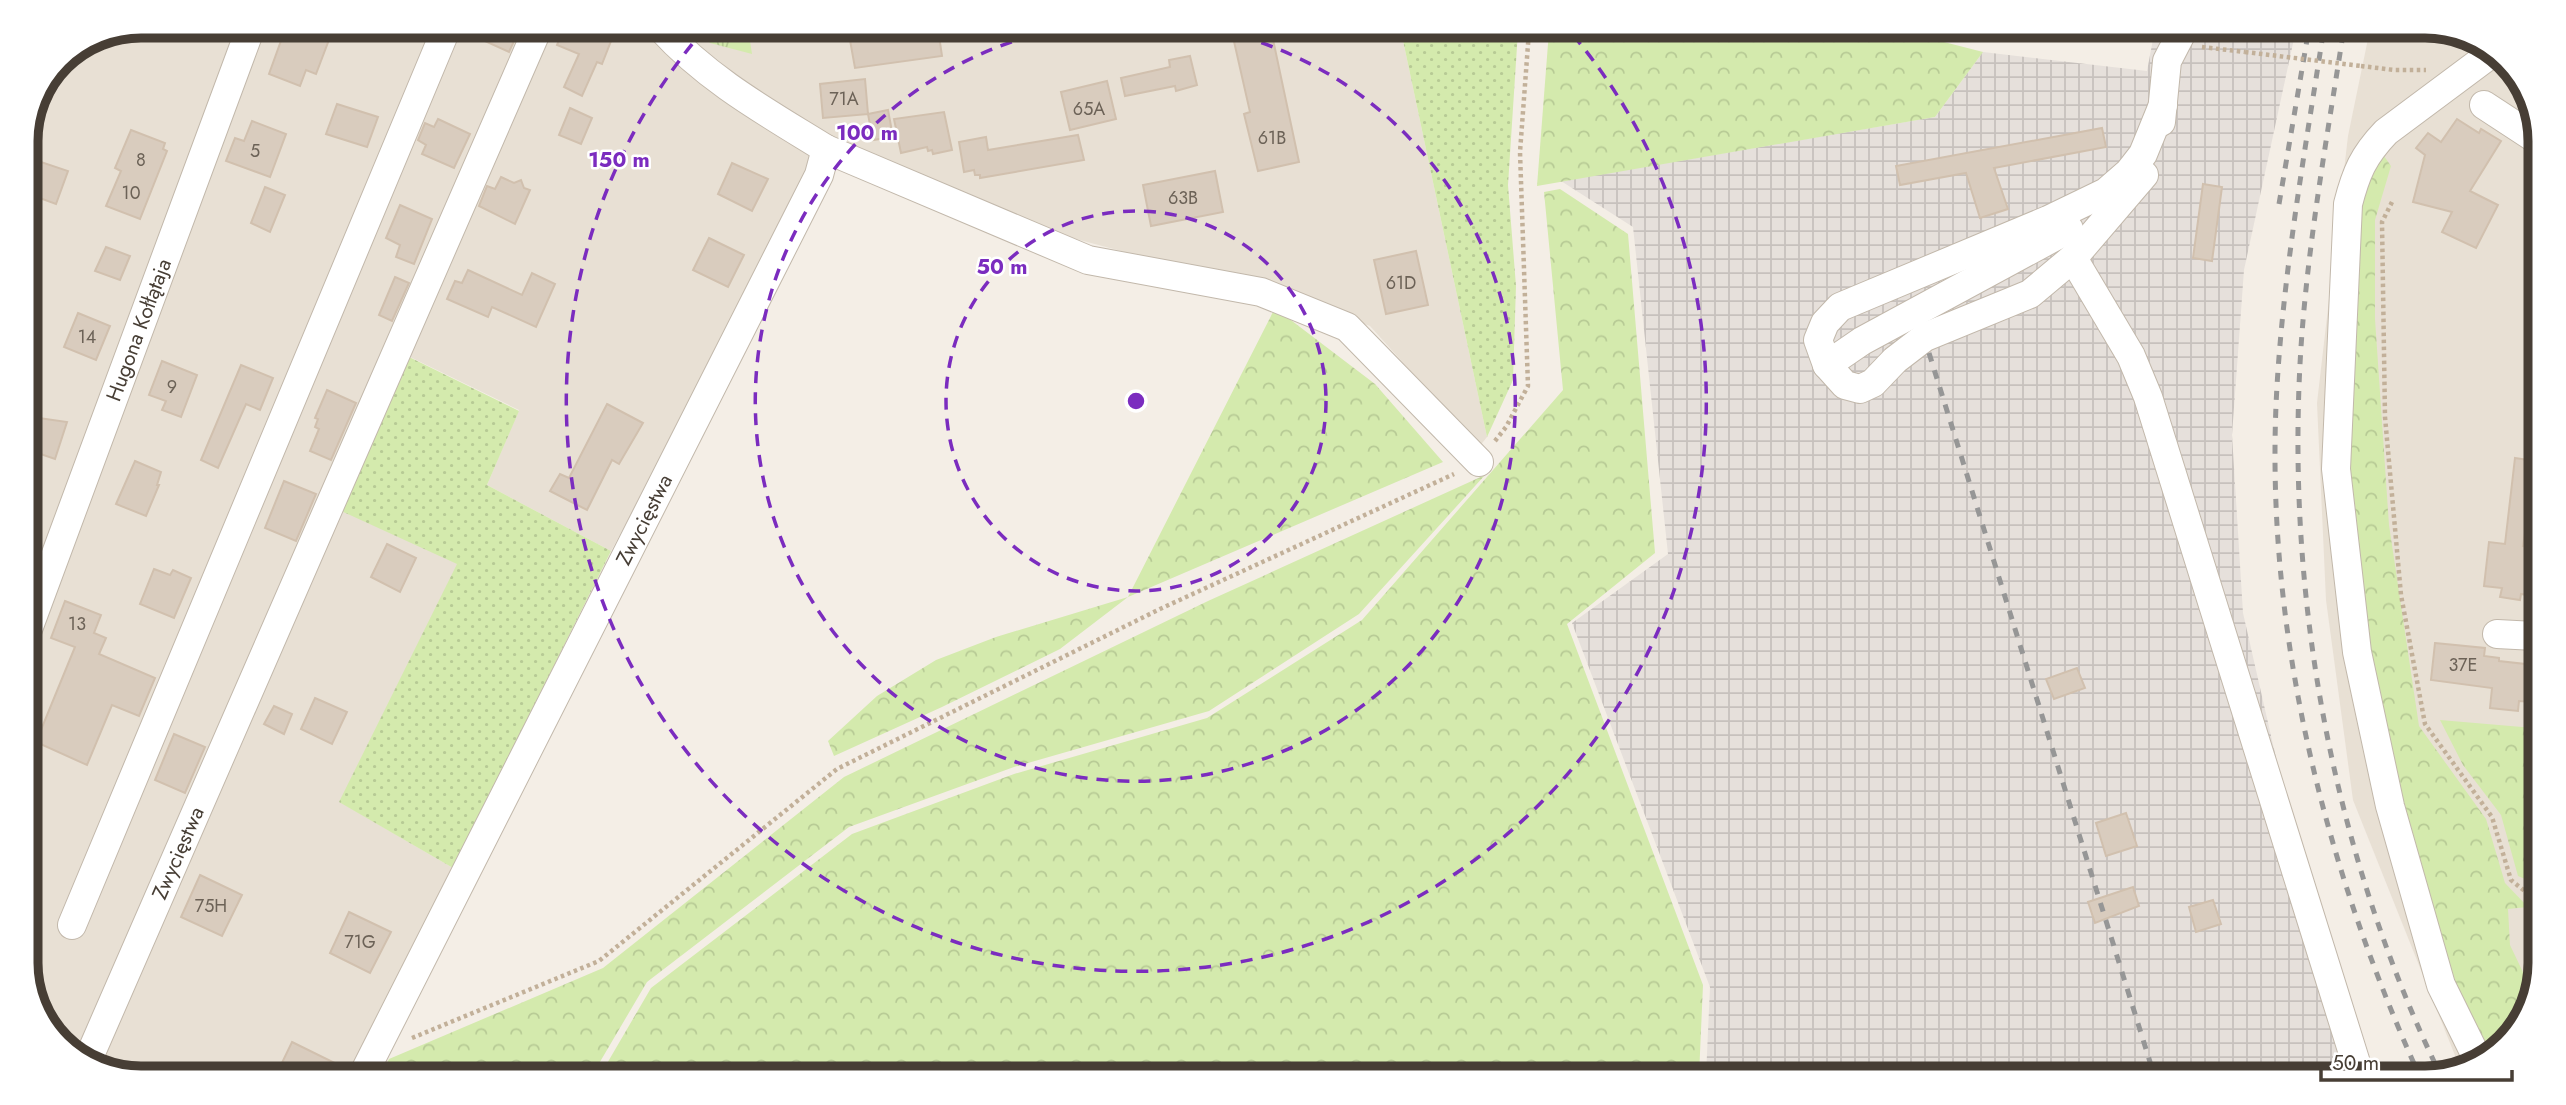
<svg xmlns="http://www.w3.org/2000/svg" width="2566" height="1105" font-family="Jost,sans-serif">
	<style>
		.residential { fill: #e8e0d4 }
		.industrial { fill: url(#industrial-grid) }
		.grass { fill: url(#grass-dots) }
		.forest { fill: url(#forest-crowns) }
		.park { fill: url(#park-tufts) }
		.building { fill: #d9ccbe; stroke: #d1c0ae; stroke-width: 2 }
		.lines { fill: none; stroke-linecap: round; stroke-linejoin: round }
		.minor-casing { stroke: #c2b8ab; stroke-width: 30 }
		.path { stroke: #c2b099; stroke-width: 4.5; stroke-dasharray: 3.5 3.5; stroke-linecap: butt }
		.minor { stroke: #fff; stroke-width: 28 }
		.rail { stroke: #969696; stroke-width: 5; stroke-dasharray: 9 9; stroke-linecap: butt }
		.path-bridge { stroke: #c2b099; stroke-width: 4.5; stroke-dasharray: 3.5 3.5; stroke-linecap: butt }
		.ring { fill: none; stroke: #7b2cbf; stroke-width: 3.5; stroke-dasharray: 12 9 }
		.labels { text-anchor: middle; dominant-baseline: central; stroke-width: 5; stroke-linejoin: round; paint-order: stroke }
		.number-label { font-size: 18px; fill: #6c6257 }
		.street-label { font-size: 21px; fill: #473e35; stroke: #fff }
		.rim { fill: none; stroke: #473e35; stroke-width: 9 }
		.centre { fill: #7b2cbf; stroke: #fff; stroke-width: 3.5 }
		.ring-label { font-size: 21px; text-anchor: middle; font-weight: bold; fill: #7b2cbf; stroke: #fff; stroke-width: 5; stroke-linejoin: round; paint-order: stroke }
	</style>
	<defs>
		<pattern id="industrial-grid" width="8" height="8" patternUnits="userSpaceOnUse" patternTransform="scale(1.75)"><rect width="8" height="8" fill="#e6e0db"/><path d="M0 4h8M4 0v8" fill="none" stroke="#c7c1bd"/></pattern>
		<pattern id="grass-dots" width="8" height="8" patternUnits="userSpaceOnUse" patternTransform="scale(1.75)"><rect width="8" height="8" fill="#d4eaad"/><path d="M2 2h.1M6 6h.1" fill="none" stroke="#b7ca95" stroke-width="1.8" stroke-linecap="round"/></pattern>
		<pattern id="forest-crowns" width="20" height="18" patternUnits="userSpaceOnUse" patternTransform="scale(1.75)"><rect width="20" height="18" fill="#d4eaad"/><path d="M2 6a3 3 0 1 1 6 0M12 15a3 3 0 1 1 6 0" fill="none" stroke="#b7ca95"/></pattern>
		<pattern id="park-tufts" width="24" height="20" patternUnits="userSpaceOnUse" patternTransform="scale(1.75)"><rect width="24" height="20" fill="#d4eaad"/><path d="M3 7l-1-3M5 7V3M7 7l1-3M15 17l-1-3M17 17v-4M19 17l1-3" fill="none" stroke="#b7ca95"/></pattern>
	</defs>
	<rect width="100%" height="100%" fill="#f4eee6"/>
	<g class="residential">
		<path d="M 141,26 L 1401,31 L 1487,437 L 1479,447 L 1370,326 L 1218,270 L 1166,263 L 1046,231 L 835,141 L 611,551 L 487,485 L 519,410 L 406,355 L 458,564 L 340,802 L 453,868 L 357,1071 L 98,1070 L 50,1033 L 27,972 L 26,134 L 60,60 Z"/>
		<path d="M 2369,34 L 2468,35 L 2516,72 L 2540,134 L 2531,1007 L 2489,1059 L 2460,1068 L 2353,800 L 2326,600 L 2317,403 L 2348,136 Z"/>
	</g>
	<path class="industrial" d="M 2154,34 L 2295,34 L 2244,270 L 2232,435 L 2243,613 L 2282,784 L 2329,947 L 2377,1079 L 1706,1076 L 1710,987 L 1572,623 L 1668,554 L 1633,227 L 1561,181 L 1935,117 L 1983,52 L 2147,71 Z"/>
	<g class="grass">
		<path d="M 1401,31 L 1518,31 L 1508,185 L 1516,286 L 1513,380 L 1487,437 Z"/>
		<path d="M 405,355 L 519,411 L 487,485 L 611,551 L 453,868 L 339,802 L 457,564 L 339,510 Z"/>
	</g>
	<g class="forest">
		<path d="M 1549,31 L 1909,33 L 1983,52 L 1935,117 L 1537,186 Z"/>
		<path d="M 2384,156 L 2391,166 L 2375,220 L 2375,319 L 2389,525 L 2419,726 L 2486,819 L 2505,883 L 2528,907 L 2508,909 L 2510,945 L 2531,989 L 2531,1007 L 2489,1059 L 2448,973 L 2386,744 L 2365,635 L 2351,501 L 2348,216 L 2371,166 Z"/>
		<path d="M 1560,189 L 1628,234 L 1655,553 L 1567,624 L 1703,985 L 1699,1076 L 602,1072 L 651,988 L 852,834 L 1014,774 L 1207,718 L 1362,620 L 1563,390 L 1544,192 Z"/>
		<path d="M 1275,308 L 1375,384 L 1443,462 L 1128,597 L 1060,649 L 942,707 L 834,756 L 828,741 L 877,696 L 936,660 L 996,637 L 1128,597 Z"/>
		<path d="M 1485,475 L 1359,614 L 1209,711 L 1014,767 L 849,827 L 647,982 L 594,1072 L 383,1071 L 389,1059 L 603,968 L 844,777 L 1208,601 Z"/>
		<path d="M 2440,720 L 2534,728 L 2532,882 L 2518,876 L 2501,815 L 2463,765 Z"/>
	</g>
	<path class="park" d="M 696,28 L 748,28 L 752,54 L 710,43 Z"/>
	<g class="building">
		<path d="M 286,27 L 302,27 L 330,37 L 316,74 L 306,70 L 300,86 L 269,74 Z"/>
		<path d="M 463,27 L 518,28 L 520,28 L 509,52 L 463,31 Z"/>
		<path d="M 564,28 L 606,28 L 602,37 L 611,41 L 602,64 L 597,62 L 582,96 L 564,87 L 579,54 L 557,45 Z"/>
		<path d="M 848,29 L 938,29 L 942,56 L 855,68 Z"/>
		<path d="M 1263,30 L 1271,30 L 1299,162 L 1258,171 L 1244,114 L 1250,112 L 1233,37 Z"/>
		<path d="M 1190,56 L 1197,85 L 1176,91 L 1175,86 L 1125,96 L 1121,78 L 1170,67 L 1169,60 Z"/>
		<path d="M 865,79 L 868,114 L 888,110 L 893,137 L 873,140 L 868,114 L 823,118 L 820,84 Z"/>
		<path d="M 1107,81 L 1116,119 L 1070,130 L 1061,92 Z"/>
		<path d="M 337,104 L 378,117 L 367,147 L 326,134 Z"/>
		<path d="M 570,108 L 592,118 L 581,144 L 559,135 Z"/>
		<path d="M 944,112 L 952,150 L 933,154 L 932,150 L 928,151 L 927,147 L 901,153 L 894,119 Z"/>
		<path d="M 438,119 L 470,134 L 454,168 L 422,154 L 426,145 L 418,140 L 425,123 L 434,127 Z"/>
		<path d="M 2457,119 L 2479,133 L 2481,129 L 2501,141 L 2470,191 L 2498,205 L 2476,248 L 2442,232 L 2452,212 L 2413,202 L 2425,155 L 2416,148 L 2428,133 L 2441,142 Z"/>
		<path d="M 252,121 L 286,134 L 270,177 L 226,161 L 235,138 L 244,141 Z"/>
		<path d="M 2102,128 L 2106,147 L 1994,168 L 2008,209 L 1980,218 L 1966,173 L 1900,185 L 1896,166 Z"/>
		<path d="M 131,130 L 165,143 L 163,149 L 167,151 L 140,219 L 106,206 L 121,171 L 115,168 Z"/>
		<path d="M 1078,135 L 1084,160 L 980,178 L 980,175 L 975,175 L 974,170 L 964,172 L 959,142 L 986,137 L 988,150 Z"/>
		<path d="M 26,157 L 68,171 L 56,204 L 26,193 Z"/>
		<path d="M 732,163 L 768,179 L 752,211 L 718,194 Z"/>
		<path d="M 1215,171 L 1223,212 L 1151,226 L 1143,185 Z"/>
		<path d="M 501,177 L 514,183 L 521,180 L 524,188 L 530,190 L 515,224 L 479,206 L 487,186 L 495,189 Z"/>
		<path d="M 2203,184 L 2222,187 L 2212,261 L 2193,258 Z"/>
		<path d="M 265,187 L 285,195 L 270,232 L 251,223 Z"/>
		<path d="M 400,205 L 432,219 L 414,264 L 396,257 L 400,245 L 386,238 Z"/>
		<path d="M 709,238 L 744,255 L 728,287 L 693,270 Z"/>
		<path d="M 106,247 L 130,256 L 120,280 L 95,271 Z"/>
		<path d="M 1416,251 L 1428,305 L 1386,314 L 1374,260 Z"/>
		<path d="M 468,270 L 522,295 L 532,273 L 555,284 L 536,327 L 492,307 L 488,317 L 447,299 L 455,281 L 462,283 Z"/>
		<path d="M 395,277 L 409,283 L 392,321 L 379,315 Z"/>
		<path d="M 78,313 L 110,326 L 96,360 L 64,347 Z"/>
		<path d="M 162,361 L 197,375 L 181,417 L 162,410 L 166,401 L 149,395 Z"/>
		<path d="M 241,365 L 273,378 L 260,410 L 246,404 L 218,468 L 201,460 Z"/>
		<path d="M 327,390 L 356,403 L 331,460 L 310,451 L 319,429 L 315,427 L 318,419 L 315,418 Z"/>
		<path d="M 607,404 L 643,423 L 619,464 L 612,460 L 587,510 L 550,491 L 560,474 L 569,478 Z"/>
		<path d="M 32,417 L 67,422 L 55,459 L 26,449 L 26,435 Z"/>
		<path d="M 2515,458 L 2536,461 L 2536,508 L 2529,507 L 2523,546 L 2536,547 L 2535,578 L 2533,596 L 2521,594 L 2520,600 L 2500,597 L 2502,588 L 2484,586 L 2489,542 L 2505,544 Z"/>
		<path d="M 135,461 L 161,472 L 157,485 L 159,485 L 146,516 L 116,504 Z"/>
		<path d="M 284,481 L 316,494 L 296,541 L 265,528 Z"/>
		<path d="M 387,544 L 416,558 L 400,592 L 371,577 Z"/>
		<path d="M 154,569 L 170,575 L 173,570 L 191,578 L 174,618 L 140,604 Z"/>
		<path d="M 65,601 L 101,615 L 94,633 L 106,638 L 99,654 L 155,678 L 139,716 L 112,705 L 87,765 L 36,742 L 75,647 L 51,638 Z"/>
		<path d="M 2435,643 L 2485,648 L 2484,656 L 2499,658 L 2499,661 L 2534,665 L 2531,702 L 2519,701 L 2518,711 L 2490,708 L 2492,688 L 2431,680 Z"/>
		<path d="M 2077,668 L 2085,688 L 2054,699 L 2046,679 Z"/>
		<path d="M 315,698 L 347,712 L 332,744 L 301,729 Z"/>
		<path d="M 274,706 L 292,714 L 284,734 L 264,724 Z"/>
		<path d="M 174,734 L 205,747 L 185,793 L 155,780 Z"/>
		<path d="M 2126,813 L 2137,846 L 2106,856 L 2096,823 Z"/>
		<path d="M 200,875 L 242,895 L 222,936 L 181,917 Z"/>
		<path d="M 2133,887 L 2139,906 L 2095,923 L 2088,902 Z"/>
		<path d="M 2213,900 L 2221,924 L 2196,932 L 2189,907 Z"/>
		<path d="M 349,912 L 391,932 L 370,973 L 330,953 Z"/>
		<path d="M 292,1042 L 349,1070 L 348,1071 L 278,1071 Z"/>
	</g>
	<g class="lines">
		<defs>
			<g id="minor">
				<path d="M 2484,105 L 2539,141"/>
				<path d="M 2161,122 L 2167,61 L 2181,34"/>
				<path d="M 826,149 L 1088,260 L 1261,292 L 1347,327 L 1479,462"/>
				<path d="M 2144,175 L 2073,258 L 2131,356 L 2148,397 L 2361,1079"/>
				<path d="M 2073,258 L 2030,294 L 1925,337 L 1895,360 L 1873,383 L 1860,389 L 1845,385 L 1827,365 L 1818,340 L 1825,323 L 1840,307 L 2048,220 L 2106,192 L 2129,172 L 2143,154 L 2163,105"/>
				<path d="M 1827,365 L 1862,341 L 2069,229"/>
				<path id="s1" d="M 27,632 L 251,27"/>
				<path d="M 2497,634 L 2535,636"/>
				<path d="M 72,925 L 447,27"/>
				<path id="s2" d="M 87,1062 L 538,28"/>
				<path d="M 2479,1062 L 2441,985 L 2390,806 L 2357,652 L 2336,469 L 2348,204 C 2356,173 2363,156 2386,132 L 2492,53"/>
				<path id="s3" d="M 365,1071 L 819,175 L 826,149 C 768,113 708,80 661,28"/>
			</g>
		</defs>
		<use href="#minor" class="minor-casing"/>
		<g class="path">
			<path d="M 2132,34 L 2152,38"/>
			<path d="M 2202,47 L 2245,52"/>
			<path d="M 2361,66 L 2394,70 L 2426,70"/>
			<path d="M 2392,202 L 2382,222 L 2385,417 L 2401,595 L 2425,724 L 2492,817 L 2511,880 L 2532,897"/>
			<path d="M 1495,441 L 1506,427 L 1528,386 L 1520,152 L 1529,31"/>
			<path d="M 412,1038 L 599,961 L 837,769 L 1160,609 L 1454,474"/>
		</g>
		<use href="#minor" class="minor"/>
		<g class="rail">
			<path d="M 2323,34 C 2305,151 2284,268 2277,386 C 2263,622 2323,865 2421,1079"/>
			<path d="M 2343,34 C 2327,138 2308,242 2301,347 C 2285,594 2332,851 2440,1074"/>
			<path d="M 2279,204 L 2308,34"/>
			<path d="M 1929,353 L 2155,1078"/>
		</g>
		<path class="path-bridge" d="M 2245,52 L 2361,66"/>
	</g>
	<g class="ring">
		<circle cx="1136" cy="401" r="190"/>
		<path d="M1221 31A380 380 0 1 1 1054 30"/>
		<path d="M1573 35A570 570 0 1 1 703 31"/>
	</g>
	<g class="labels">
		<g class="number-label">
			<text x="844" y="99">71A</text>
			<text x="1089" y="109">65A</text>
			<text x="1272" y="138">61B</text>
			<text x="255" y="151">5</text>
			<text x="141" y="160">8</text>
			<text x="131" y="193">10</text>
			<text x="1183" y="198">63B</text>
			<text x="1401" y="283">61D</text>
			<text x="87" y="337">14</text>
			<text x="172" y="387">9</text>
			<text x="77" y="624">13</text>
			<text x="2463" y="665">37E</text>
			<text x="211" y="906">75H</text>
			<text x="360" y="942">71G</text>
		</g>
		<g class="street-label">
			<text stroke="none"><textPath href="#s1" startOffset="322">Hugona Kołłątaja</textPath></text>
			<text stroke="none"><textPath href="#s3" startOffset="618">Zwycięstwa</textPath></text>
			<text stroke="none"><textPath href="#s2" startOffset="228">Zwycięstwa</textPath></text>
		</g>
	</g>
	<path d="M0 0H2566V1105H0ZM141 38H2425A103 103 0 0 1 2528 141V963A103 103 0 0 1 2425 1066H141A103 103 0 0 1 38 963V141A103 103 0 0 1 141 38Z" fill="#fff" fill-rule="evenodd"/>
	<path class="rim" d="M141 38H2425A103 103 0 0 1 2528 141V963A103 103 0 0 1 2425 1066H141A103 103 0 0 1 38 963V141A103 103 0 0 1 141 38Z"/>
	<circle cx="1136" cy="401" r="10" class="centre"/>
	<g class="ring-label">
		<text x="867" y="140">100 m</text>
		<text x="619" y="167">150 m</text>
		<text x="1002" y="274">50 m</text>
	</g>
	<path d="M2321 1070v10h191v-10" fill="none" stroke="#473e35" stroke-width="3.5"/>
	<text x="2332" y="1070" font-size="21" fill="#473e35" stroke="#ffffff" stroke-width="5" paint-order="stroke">50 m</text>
</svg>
